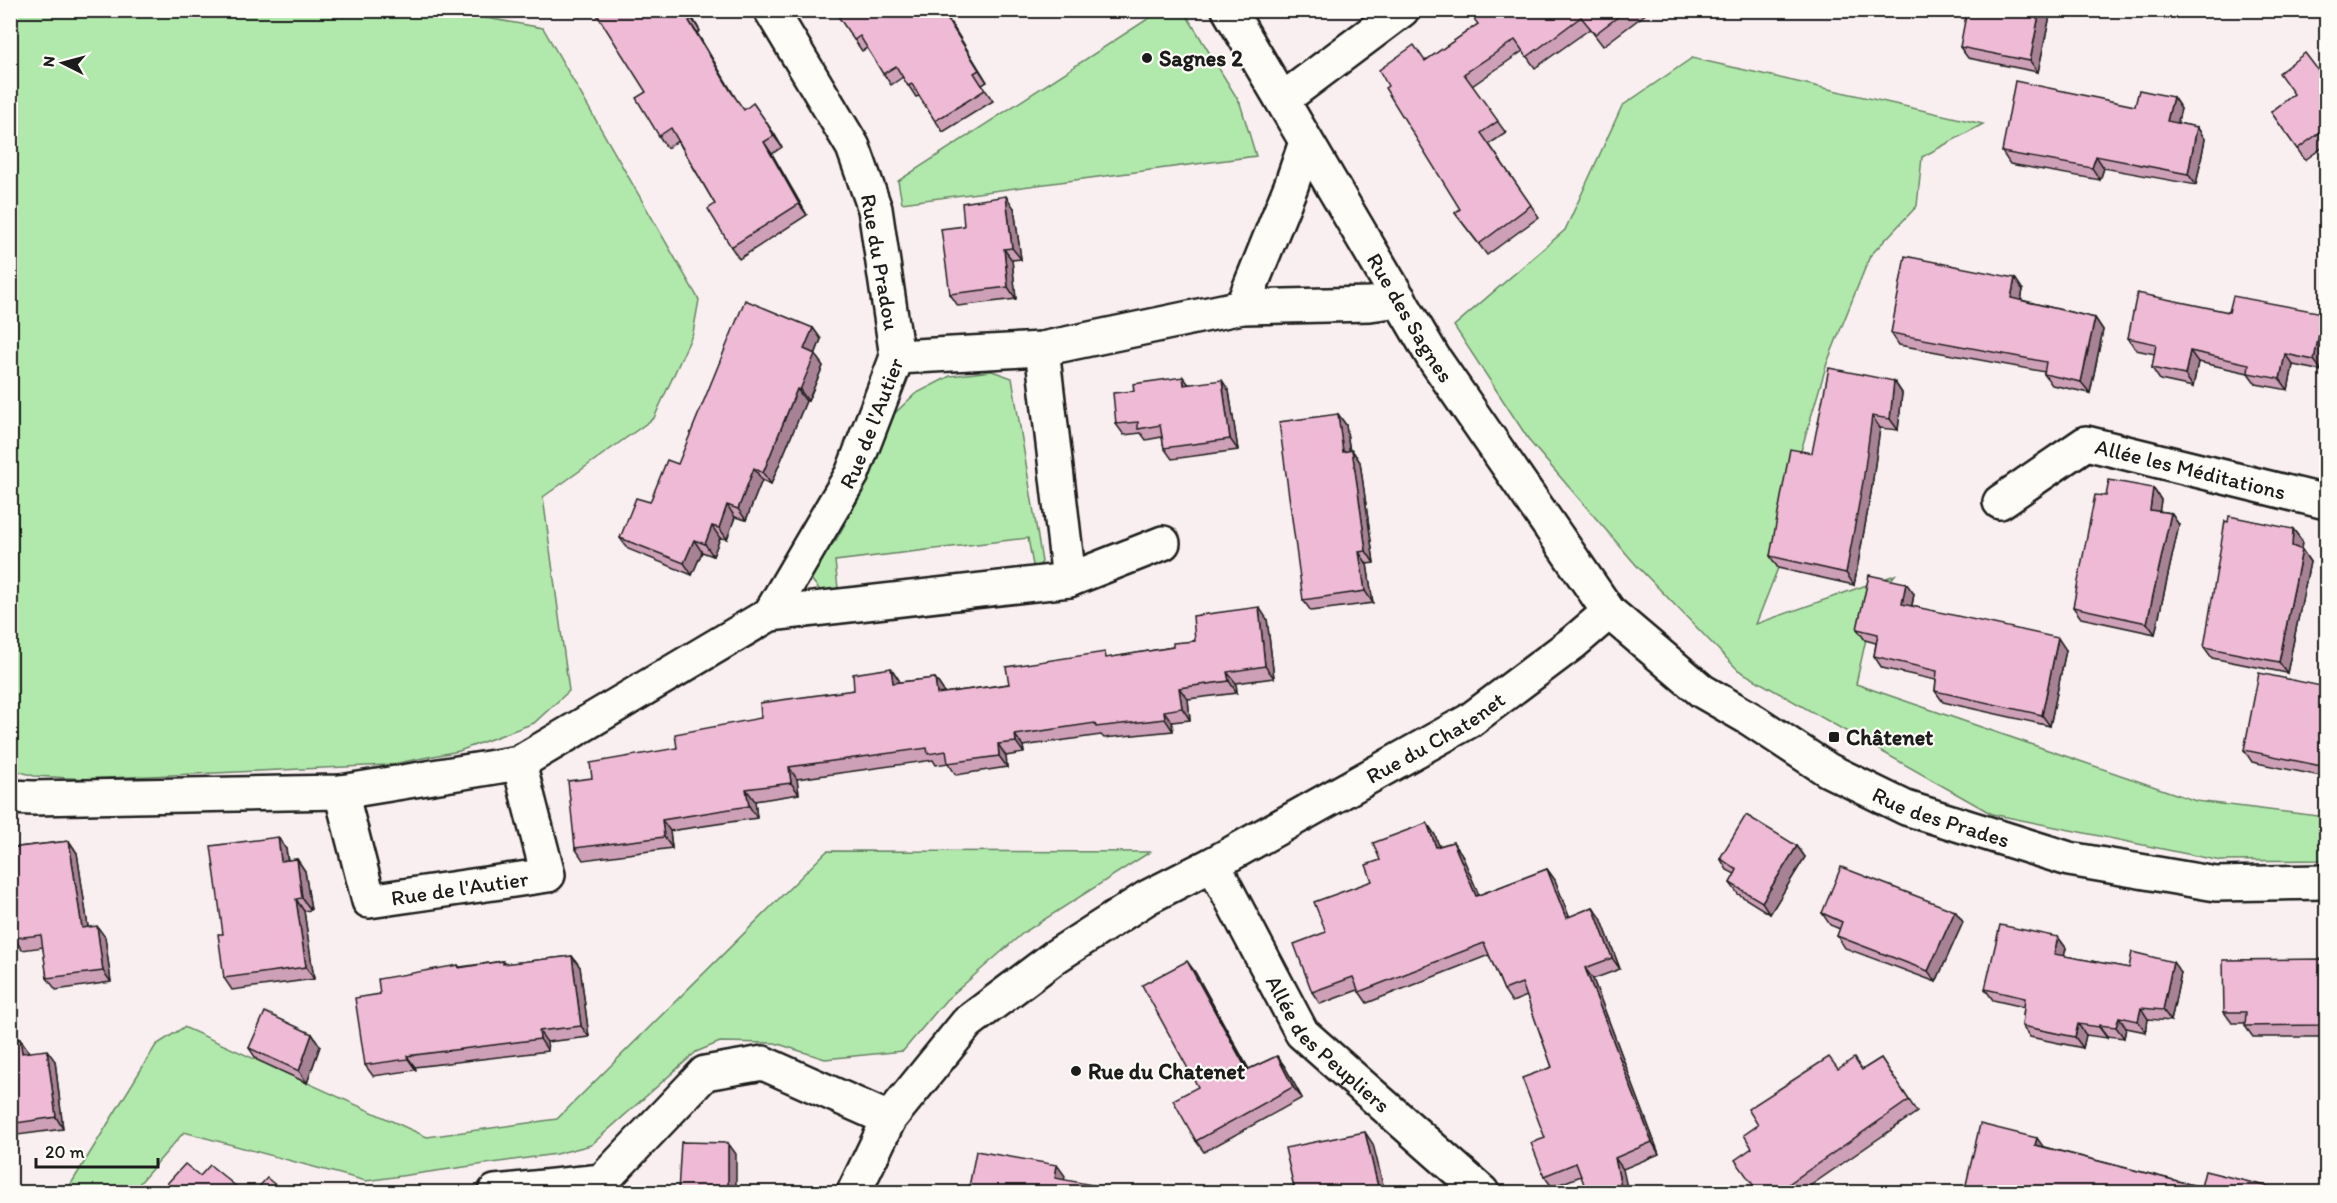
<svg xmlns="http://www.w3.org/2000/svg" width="2337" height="1203" font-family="Itim,sans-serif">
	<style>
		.green { fill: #b1e9ac; stroke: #668264; stroke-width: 1.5 }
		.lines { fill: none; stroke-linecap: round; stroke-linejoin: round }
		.minor-casing { stroke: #1c1c1c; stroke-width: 38 }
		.tertiary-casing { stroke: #1c1c1c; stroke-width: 38 }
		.minor { stroke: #fdfcf7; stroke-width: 33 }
		.tertiary { stroke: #fdfcf7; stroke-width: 33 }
		.wall { fill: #cea0b7; stroke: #1c1c1c; stroke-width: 1.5 }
		.shaded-wall { fill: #a78295; stroke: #1c1c1c; stroke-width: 1.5 }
		.building { fill: #efbad5; stroke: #1c1c1c; stroke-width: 1.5 }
		.poi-dot { fill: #1c1c1c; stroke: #fdfcf7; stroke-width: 2 }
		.labels { text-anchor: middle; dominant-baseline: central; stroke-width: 4.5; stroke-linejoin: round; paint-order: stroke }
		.poi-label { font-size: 22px; font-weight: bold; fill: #1c1c1c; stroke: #fdfcf7; text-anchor: start }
		.street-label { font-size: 22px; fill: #1c1c1c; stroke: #fdfcf7 }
	</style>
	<rect width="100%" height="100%" fill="#faeff0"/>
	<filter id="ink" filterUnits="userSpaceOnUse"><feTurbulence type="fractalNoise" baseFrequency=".0167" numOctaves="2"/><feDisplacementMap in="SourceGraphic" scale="12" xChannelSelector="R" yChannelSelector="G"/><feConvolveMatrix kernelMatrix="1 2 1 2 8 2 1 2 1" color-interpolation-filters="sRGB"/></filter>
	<g filter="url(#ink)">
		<g class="green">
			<path d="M 442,10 L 543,28 L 699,300 L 693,333 L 654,418 L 543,497 L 569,691 L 534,723 L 459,751 L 388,765 L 86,779 L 34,776 L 11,769 L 11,11 Z"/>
			<path d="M 1160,11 L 1184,11 L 1240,103 L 1256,156 L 902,203 L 898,181 Z"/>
			<path d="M 1692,58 L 1983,124 L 1922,157 L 1917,206 L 1870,256 L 1827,363 L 1798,461 L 1778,568 L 1756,624 L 1895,575 L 1875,598 L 1856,684 L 2196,801 L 2326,817 L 2326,860 L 2221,861 L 1992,814 L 1738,670 L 1637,566 L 1531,443 L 1454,326 L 1565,230 L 1622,106 Z"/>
			<path d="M 992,371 L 1012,378 L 1042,562 L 1034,571 L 1028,538 L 835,561 L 839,597 L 823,594 L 811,579 L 816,563 L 836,540 L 856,504 L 895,413 L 915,394 L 950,376 Z"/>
			<path d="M 827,851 L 1150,852 L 1023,933 L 946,1000 L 903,1051 L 825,1059 L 775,1043 L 720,1042 L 696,1052 L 591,1145 L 556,1154 L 366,1181 L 184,1132 L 132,1192 L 66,1192 L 156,1045 L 184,1027 L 427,1137 L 557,1119 Z"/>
		</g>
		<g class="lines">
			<defs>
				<g id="minor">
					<path d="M 1282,100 L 1402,10"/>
					<path d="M 1242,307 L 1291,186 L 1306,142"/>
					<path d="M 1042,349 L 1069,580"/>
					<path d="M 897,357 L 1042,349 L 1242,307 L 1370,304 L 1400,300"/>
					<path id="s1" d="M 2000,502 L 2086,443 L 2326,502"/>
					<path d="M 770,614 L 1069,580 L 1163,543"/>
					<path id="s2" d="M 341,792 L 369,901 L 548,875 L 519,763"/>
					<path id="s3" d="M 10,797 L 33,798 L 341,792 L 519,763 L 770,614 L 852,474 L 897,357 L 875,209 L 853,147 L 771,10"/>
					<path id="s4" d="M 1213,864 L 1302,1033 L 1482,1192"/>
					<path d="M 495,1192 L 602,1181 L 705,1073 L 763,1063 L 889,1119"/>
					<path id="s5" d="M 854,1192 L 889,1119 L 967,1023 L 1056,956 L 1148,897 L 1213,864 L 1469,721 L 1574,642 L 1609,612"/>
				</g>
				<g id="tertiary">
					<path id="s6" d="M 1229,10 L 1433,357 L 1609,612 L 1702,691 L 1749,718 L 1828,770 L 1906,808 L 2069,859 L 2216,884 L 2326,882"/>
				</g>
			</defs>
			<use href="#minor" class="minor-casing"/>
			<use href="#tertiary" class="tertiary-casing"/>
			<use href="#minor" class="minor"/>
			<use href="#tertiary" class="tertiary"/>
		</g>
		<g class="wall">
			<path d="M 688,10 L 700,31 L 697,33 L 737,101 L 744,110 L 773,132 L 782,147 L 772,154 L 807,215 L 739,259 L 731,247 L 715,204 L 678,141 L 667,148 L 659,136 Z"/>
			<path d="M 834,10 L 938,15 L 943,12 L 987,82 L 982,85 L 993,101 L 943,132 L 919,96 L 916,97 L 903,77 L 891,85 L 867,48 L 862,51 Z"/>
			<path d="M 1479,10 L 1651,10 L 1603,46 L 1590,29 L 1535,68 L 1523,51 L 1472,86 L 1506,133 L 1489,144 L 1539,217 L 1487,255 L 1455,213 L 1460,209 L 1425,61 L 1478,24 Z"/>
			<path d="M 1887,10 L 1915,10 L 1914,16 Z"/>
			<path d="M 2051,11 L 2038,72 L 1968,58 L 1960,47 Z"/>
			<path d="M 2326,70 L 2326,145 L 2305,160 L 2271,112 Z"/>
			<path d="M 2173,97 L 2181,109 L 2177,123 L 2197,127 L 2205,139 L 2196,185 L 2104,168 L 2100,180 L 2010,164 L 2002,152 L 2135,106 Z"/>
			<path d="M 1014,208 L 1021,259 L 1012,260 L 1016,299 L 958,306 L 950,294 L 964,226 Z"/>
			<path d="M 2023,290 L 2021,300 L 2095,318 L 2103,330 L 2090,393 L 2052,385 L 2044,374 L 2045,372 L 1899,345 L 1891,333 Z"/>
			<path d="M 2229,312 L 2323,313 L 2322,371 L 2293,365 L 2288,390 L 2256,384 L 2248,373 L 2198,362 L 2193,387 L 2160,380 L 2152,368 L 2155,354 L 2136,350 L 2128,338 Z"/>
			<path d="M 813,328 L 821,339 L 815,355 L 823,366 L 808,401 L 806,401 L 771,484 L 762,480 L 746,520 L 735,517 L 727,539 L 720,538 L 713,556 L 702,552 L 692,575 L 628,549 L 620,538 L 650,502 L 678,464 Z"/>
			<path d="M 1894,381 L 1902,393 L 1898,430 L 1880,428 L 1871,493 L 1854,585 L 1778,568 L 1770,556 L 1812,453 Z"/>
			<path d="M 1189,384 L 1229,391 L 1238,450 L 1172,459 L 1164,448 L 1162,437 L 1146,440 L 1141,433 L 1124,435 L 1116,424 Z"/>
			<path d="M 1338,414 L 1346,425 L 1350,451 L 1352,450 L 1360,462 L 1374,563 L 1367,564 L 1373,603 L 1311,611 L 1303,600 Z"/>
			<path d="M 2153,488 L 2161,500 L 2159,511 L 2171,513 L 2179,525 L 2155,634 L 2081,618 L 2073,607 L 2106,496 Z"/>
			<path d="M 2293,529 L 2302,541 L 2301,550 L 2302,550 L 2310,562 L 2287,673 L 2212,658 L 2204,647 Z"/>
			<path d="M 1914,594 L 1912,606 L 2066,650 L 2050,726 L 1943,702 L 1935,691 L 1936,680 L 1882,668 L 1874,656 L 1876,643 L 1865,640 L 1857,629 Z"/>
			<path d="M 1267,619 L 1274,678 L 1236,683 L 1237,693 L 1188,699 L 1190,720 L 1172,722 L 1173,731 L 1104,738 L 1101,735 L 1023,746 L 1024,753 L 1006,756 L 1007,767 L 956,775 L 948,763 L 936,765 L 933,760 L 797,779 L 799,794 L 755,801 L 757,818 L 670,831 L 672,848 L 583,860 L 575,848 L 592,778 L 761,718 L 854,690 L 891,668 L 899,680 L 899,682 L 935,678 L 943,690 L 943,693 L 1009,684 L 1108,658 L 1173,647 Z"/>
			<path d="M 2326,687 L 2326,777 L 2252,762 L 2244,750 Z"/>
			<path d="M 1427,823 L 1435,835 L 1439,846 L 1453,842 L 1461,853 L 1479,895 L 1547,869 L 1555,880 L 1569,917 L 1593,907 L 1601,918 L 1620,969 L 1593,979 L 1659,1154 L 1623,1169 L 1581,1176 L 1552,1187 L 1544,1176 L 1545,1138 L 1552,1067 L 1527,996 L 1512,1002 L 1504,990 L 1489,955 L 1367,1003 L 1358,990 L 1320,1004 L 1312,992 L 1326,932 L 1372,881 L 1380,860 Z"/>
			<path d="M 69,841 L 77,853 L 88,927 L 105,937 L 111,982 L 56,990 L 47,978 L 43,947 L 22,950 L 14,938 L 13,925 L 10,926 L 10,848 Z"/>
			<path d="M 1797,846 L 1805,857 L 1770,914 L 1738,894 L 1730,883 L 1735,874 L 1727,870 L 1720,858 Z"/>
			<path d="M 286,849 L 288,860 L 297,859 L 305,871 L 311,910 L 304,911 L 314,979 L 232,990 L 224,978 L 223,934 Z"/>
			<path d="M 1955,911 L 1963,922 L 1936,982 L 1845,948 L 1837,936 L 1840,929 L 1830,925 L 1822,913 Z"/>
			<path d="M 2058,937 L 2066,948 L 2064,956 L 2129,968 L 2181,973 L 2171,1021 L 2148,1019 L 2146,1032 L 2126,1028 L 2124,1038 L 2107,1036 L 2107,1038 L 2086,1035 L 2083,1048 L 2030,1037 L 2022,1026 L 2024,1007 L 1993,1000 L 1985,989 Z"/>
			<path d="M 572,956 L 580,967 L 589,1037 L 547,1042 L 548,1051 L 415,1067 L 416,1070 L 373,1076 L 365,1065 L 380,994 L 458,965 L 460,967 L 503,961 L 505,964 Z"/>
			<path d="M 2326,959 L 2326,1037 L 2253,1037 L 2245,1026 L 2246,1023 L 2232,1023 L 2224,1012 Z"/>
			<path d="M 1195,972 L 1249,1069 L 1277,1056 L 1285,1067 L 1302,1098 L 1204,1152 L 1196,1141 L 1198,1087 Z"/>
			<path d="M 312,1034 L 320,1046 L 307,1083 L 257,1060 L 249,1048 Z"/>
			<path d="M 20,1039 L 28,1050 L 28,1052 L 55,1061 L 63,1129 L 10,1136 L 10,1040 Z"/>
			<path d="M 1881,1058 L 1917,1112 L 1801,1192 L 1758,1192 L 1752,1148 L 1838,1069 L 1862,1070 Z"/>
			<path d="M 2044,1147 L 2201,1187 L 2290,1192 L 1967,1192 L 1965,1189 Z"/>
		</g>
		<g class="shaded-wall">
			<path d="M 687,10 L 688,10 L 700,31 L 692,19 Z"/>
			<path d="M 1910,10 L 1915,10 L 1914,16 Z"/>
			<path d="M 2040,10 L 2050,10 L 2051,11 L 2038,72 L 2030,61 Z"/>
			<path d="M 943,12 L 951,23 L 987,82 L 979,70 Z"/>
			<path d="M 689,21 L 697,33 L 738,102 L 730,90 Z"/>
			<path d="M 2173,97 L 2181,109 L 2175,133 L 2167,121 Z"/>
			<path d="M 753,103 L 773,132 L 782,147 L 774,136 Z"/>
			<path d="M 2197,127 L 2205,139 L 2196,185 L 2188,174 Z"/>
			<path d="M 764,142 L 772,154 L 807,215 L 799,204 Z"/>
			<path d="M 2096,156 L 2104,168 L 2100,180 L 2092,168 Z"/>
			<path d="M 1006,196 L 1014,208 L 1021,259 L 1012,248 Z"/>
			<path d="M 1004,249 L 1012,260 L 1016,299 L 1008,287 Z"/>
			<path d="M 2015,278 L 2023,290 L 2019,310 L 2011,298 Z"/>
			<path d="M 2323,313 L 2326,319 L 2326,348 L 2322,371 L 2314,360 Z"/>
			<path d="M 2095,318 L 2103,330 L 2090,393 L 2081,382 Z"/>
			<path d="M 813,328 L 821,339 L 815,355 L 823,366 L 808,401 L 800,390 L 804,349 Z"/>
			<path d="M 2190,351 L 2198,362 L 2193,387 L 2185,375 Z"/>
			<path d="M 2285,354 L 2293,365 L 2288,390 L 2280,379 Z"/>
			<path d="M 1183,377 L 1191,387 L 1184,385 Z"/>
			<path d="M 1222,380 L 1229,391 L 1238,450 L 1230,439 Z"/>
			<path d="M 1894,381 L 1902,393 L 1898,430 L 1890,419 Z"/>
			<path d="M 797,389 L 806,401 L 771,484 L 763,473 Z"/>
			<path d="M 1338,414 L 1346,425 L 1351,463 L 1343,452 Z"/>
			<path d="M 1872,416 L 1880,428 L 1871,493 L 1854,585 L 1846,573 Z"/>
			<path d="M 1352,450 L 1360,462 L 1374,563 L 1366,551 Z"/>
			<path d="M 754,468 L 762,480 L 746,520 L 738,509 Z"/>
			<path d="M 2153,488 L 2161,500 L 2158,521 L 2150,510 Z"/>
			<path d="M 727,505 L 735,517 L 727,539 L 719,528 Z"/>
			<path d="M 2171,513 L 2179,525 L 2155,634 L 2147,623 Z"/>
			<path d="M 712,526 L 720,538 L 713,556 L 705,544 Z"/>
			<path d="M 2293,529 L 2302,541 L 2300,558 L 2292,546 Z"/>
			<path d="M 694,540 L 702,552 L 692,575 L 684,563 Z"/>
			<path d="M 2302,550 L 2310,562 L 2287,673 L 2279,662 Z"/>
			<path d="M 1359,552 L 1367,564 L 1373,603 L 1365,591 Z"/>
			<path d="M 1906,583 L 1914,594 L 1910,615 L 1902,604 Z"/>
			<path d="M 1259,607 L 1267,619 L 1274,678 L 1265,666 Z"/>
			<path d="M 2058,638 L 2066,650 L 2050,726 L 2042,715 Z"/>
			<path d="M 891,668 L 899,680 L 901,694 L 893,683 Z"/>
			<path d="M 1227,672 L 1236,683 L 1237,693 L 1229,681 Z"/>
			<path d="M 935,678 L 943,690 L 945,706 L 937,694 Z"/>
			<path d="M 1179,688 L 1188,699 L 1190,720 L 1182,708 Z"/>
			<path d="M 1164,711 L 1172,722 L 1173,731 L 1165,719 Z"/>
			<path d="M 1015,735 L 1023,746 L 1024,753 L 1016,742 Z"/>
			<path d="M 998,744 L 1006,756 L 1007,767 L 999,756 Z"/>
			<path d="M 789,767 L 797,779 L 799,794 L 791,783 Z"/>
			<path d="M 746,789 L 755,801 L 757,818 L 749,806 Z"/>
			<path d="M 662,820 L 670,831 L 672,848 L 664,837 Z"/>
			<path d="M 1427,823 L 1435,835 L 1444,859 L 1436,847 Z"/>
			<path d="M 278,837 L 286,849 L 289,873 L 281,861 Z"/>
			<path d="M 69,841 L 77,853 L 90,940 L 82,928 Z"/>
			<path d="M 1453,842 L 1461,853 L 1484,907 L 1476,896 Z"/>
			<path d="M 1797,846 L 1805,857 L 1770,914 L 1762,902 Z"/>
			<path d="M 297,859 L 305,871 L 311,910 L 302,898 Z"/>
			<path d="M 1547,869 L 1555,880 L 1574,929 L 1566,918 Z"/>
			<path d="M 296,899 L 304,911 L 314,979 L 306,967 Z"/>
			<path d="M 1593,907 L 1601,918 L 1620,969 L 1612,958 Z"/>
			<path d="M 1955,911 L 1963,922 L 1936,982 L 1928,971 Z"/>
			<path d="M 97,926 L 105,937 L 111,982 L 103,971 Z"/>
			<path d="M 2058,937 L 2066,948 L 2062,965 L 2054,954 Z"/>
			<path d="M 572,956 L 580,967 L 589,1037 L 581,1026 Z"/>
			<path d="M 1187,961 L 1195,972 L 1255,1082 L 1247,1070 Z"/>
			<path d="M 2173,962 L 2181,973 L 2171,1021 L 2163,1010 Z"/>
			<path d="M 1585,968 L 1593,979 L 1659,1154 L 1652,1142 Z"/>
			<path d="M 2141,1008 L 2148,1019 L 2146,1032 L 2138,1021 Z"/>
			<path d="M 2321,1011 L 2326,1018 L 2326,1033 L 2321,1025 Z"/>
			<path d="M 2119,1017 L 2126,1028 L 2124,1038 L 2116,1027 Z"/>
			<path d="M 2078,1024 L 2086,1035 L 2083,1048 L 2075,1037 Z"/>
			<path d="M 2099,1025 L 2107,1036 L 2107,1038 L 2099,1027 Z"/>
			<path d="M 539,1031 L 547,1042 L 548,1051 L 540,1039 Z"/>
			<path d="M 312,1034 L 320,1046 L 307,1083 L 299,1071 Z"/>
			<path d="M 20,1039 L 28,1050 L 30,1064 L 22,1053 Z"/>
			<path d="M 47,1050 L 55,1061 L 63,1129 L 56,1117 Z"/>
			<path d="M 407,1056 L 415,1067 L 416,1070 L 408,1059 Z"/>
			<path d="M 1277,1056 L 1285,1067 L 1302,1098 L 1293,1087 Z"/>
			<path d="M 1365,1132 L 1373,1144 L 1385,1192 L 1379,1191 Z"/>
			<path d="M 2037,1138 L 2045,1149 L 2035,1145 Z"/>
			<path d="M 728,1143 L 736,1154 L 736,1192 L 728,1192 Z"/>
			<path d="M 1615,1158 L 1623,1169 L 1628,1192 L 1622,1192 Z"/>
			<path d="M 1057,1165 L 1065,1176 L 1063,1190 L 1055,1178 Z"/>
		</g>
		<g class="building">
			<path d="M 594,10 L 687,10 L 692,19 L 689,21 L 730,90 L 744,110 L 753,103 L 765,120 L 774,136 L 764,142 L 799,204 L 731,247 L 708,209 L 715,204 L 671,128 L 659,136 L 636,98 L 646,92 Z"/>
			<path d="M 834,10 L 934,10 L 937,16 L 943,12 L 979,70 L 974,73 L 985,90 L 935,121 L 912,84 L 908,86 L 896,66 L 883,74 L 860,36 L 854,40 Z"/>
			<path d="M 1479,10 L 1627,10 L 1595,34 L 1581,17 L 1527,57 L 1515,40 L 1464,74 L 1498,121 L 1481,133 L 1531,205 L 1479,244 L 1455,213 L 1460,209 L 1385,88 L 1388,86 L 1379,70 L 1414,45 L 1425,61 L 1478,24 L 1472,16 Z"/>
			<path d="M 1967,10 L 2040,10 L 2030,61 L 1960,47 Z"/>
			<path d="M 2305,53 L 2321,74 L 2326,70 L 2326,128 L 2297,149 L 2271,112 L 2294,94 L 2279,73 Z"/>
			<path d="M 2015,81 L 2135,106 L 2139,90 L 2173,97 L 2167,121 L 2197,127 L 2188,174 L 2096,156 L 2092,168 L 2002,152 Z"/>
			<path d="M 1006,196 L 1012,248 L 1004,249 L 1008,287 L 950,294 L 941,229 L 964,226 L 962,203 Z"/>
			<path d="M 1905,256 L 2015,278 L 2011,298 L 2095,318 L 2081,382 L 2044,374 L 2046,362 L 1891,333 Z"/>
			<path d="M 2137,293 L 2229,312 L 2233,296 L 2323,313 L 2314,360 L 2285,354 L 2280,379 L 2248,373 L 2249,364 L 2190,351 L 2185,375 L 2152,368 L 2156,344 L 2128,338 Z"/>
			<path d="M 745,300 L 813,328 L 804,349 L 815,354 L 800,390 L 797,389 L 763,473 L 754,468 L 738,509 L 727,505 L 719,528 L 712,526 L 705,544 L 694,540 L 684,563 L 620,538 L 636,498 L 650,502 L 667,460 L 678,464 Z"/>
			<path d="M 1829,368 L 1894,381 L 1890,419 L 1872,416 L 1863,482 L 1846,573 L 1770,556 L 1790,449 L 1812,453 Z"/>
			<path d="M 1183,377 L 1184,385 L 1222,380 L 1230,439 L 1164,448 L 1160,425 L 1138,429 L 1138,422 L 1116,424 L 1113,393 L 1134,391 L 1133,384 Z"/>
			<path d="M 1338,414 L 1343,452 L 1352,450 L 1358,491 L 1366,551 L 1359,552 L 1365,591 L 1303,600 L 1279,422 Z"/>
			<path d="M 2109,480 L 2153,488 L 2150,510 L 2171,513 L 2147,623 L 2073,607 L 2095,495 L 2106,496 Z"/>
			<path d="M 2229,516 L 2293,529 L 2292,546 L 2302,550 L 2279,662 L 2204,647 L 2225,521 L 2228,522 Z"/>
			<path d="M 1869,575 L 1906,583 L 1902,604 L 2058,638 L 2042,715 L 1935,691 L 1937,671 L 1874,656 L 1878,634 L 1857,629 Z"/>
			<path d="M 1259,607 L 1265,666 L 1227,672 L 1229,681 L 1179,688 L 1182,708 L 1164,711 L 1165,719 L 1096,727 L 1095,723 L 1015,735 L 1016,742 L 998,744 L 999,756 L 948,763 L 946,751 L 928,754 L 927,748 L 789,767 L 791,783 L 746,789 L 749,806 L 662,820 L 664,837 L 575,848 L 568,781 L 592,778 L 590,763 L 677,748 L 675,734 L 761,718 L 760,703 L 854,690 L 853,674 L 891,668 L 893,683 L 935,678 L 937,694 L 1009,684 L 1006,667 L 1105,652 L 1106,658 L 1173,647 L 1173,643 L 1195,641 L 1193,616 Z"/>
			<path d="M 2259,673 L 2326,687 L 2326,767 L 2244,750 Z"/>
			<path d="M 1746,815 L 1797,846 L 1762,902 L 1730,883 L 1737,870 L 1720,858 Z"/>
			<path d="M 1427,823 L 1436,847 L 1453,842 L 1476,896 L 1547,869 L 1566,918 L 1593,907 L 1612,958 L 1585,968 L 1652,1142 L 1615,1158 L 1622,1192 L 1587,1192 L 1576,1163 L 1544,1176 L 1531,1143 L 1545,1138 L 1522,1078 L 1552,1067 L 1522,983 L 1504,990 L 1484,943 L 1359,992 L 1353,977 L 1312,992 L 1294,944 L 1326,932 L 1314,902 L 1372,881 L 1366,865 L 1380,860 L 1373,843 Z"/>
			<path d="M 278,837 L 281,861 L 297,859 L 302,898 L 296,899 L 306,967 L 224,978 L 218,934 L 223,934 L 211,846 Z"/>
			<path d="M 69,841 L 82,928 L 97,926 L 103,971 L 47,978 L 41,935 L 14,938 L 11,913 L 10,913 L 10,848 Z"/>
			<path d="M 1841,867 L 1955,911 L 1928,971 L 1837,936 L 1842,922 L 1822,913 Z"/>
			<path d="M 2000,925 L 2058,937 L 2054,954 L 2129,968 L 2132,952 L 2173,962 L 2163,1010 L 2141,1008 L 2138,1021 L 2119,1017 L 2116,1027 L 2099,1025 L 2099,1027 L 2078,1024 L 2075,1037 L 2022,1026 L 2025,998 L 1985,989 Z"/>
			<path d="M 572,956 L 581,1026 L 539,1031 L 540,1039 L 407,1056 L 408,1059 L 365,1065 L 355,998 L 380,994 L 378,979 L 458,965 L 459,968 L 503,961 L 503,964 Z"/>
			<path d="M 2326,959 L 2326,1011 L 2321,1011 L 2321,1025 L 2245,1026 L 2246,1012 L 2224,1012 L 2223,960 Z"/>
			<path d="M 1187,961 L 1247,1070 L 1277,1056 L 1293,1087 L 1196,1141 L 1173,1100 L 1198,1087 L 1142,985 Z"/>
			<path d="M 265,1012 L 312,1034 L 299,1071 L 249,1048 Z"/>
			<path d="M 20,1039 L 22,1053 L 47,1050 L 56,1117 L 10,1124 L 10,1040 Z"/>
			<path d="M 1829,1057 L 1838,1069 L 1854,1058 L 1862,1070 L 1881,1058 L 1909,1100 L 1777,1192 L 1758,1192 L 1735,1160 L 1752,1148 L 1744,1135 L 1758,1125 L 1748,1109 Z"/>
			<path d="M 1980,1124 L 2037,1138 L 2035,1145 L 2201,1187 L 2205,1171 L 2290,1192 L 1979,1192 L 1965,1189 Z"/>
			<path d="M 1365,1132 L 1379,1191 L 1411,1186 L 1412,1192 L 1295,1192 L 1285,1148 Z"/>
			<path d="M 681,1142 L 728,1143 L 728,1192 L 678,1192 Z"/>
			<path d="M 976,1151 L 1057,1165 L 1055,1178 L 1114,1189 L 1114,1192 L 968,1192 Z"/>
			<path d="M 185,1164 L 200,1176 L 210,1165 L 243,1192 L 167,1192 L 163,1188 Z"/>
			<path d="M 267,1178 L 284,1192 L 254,1192 Z"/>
		</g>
	</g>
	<g class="poi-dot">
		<circle cx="1147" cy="58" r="6"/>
		<rect x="1828" y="731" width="12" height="12" rx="3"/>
		<circle cx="1076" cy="1071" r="6"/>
	</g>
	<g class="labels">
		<g class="poi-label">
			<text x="1159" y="58">Sagnes 2</text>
			<text x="1846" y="737">Châtenet</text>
			<text x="1088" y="1071">Rue du Chatenet</text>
		</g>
		<g class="street-label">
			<text transform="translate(880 262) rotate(80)">Rue du Pradou</text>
			<text stroke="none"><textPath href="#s6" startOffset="357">Rue des Sagnes</textPath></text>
			<text stroke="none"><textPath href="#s3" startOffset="1020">Rue de l'Autier</textPath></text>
			<text stroke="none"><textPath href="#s1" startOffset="212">Allée les Méditations</textPath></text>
			<text stroke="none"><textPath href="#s5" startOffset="754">Rue du Chatenet</textPath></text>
			<text stroke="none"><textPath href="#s6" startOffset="1106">Rue des Prades</textPath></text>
			<text stroke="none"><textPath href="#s2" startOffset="204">Rue de l'Autier</textPath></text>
			<text stroke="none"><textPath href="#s4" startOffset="216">Allée des Peupliers</textPath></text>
		</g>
	</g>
	<rect width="2337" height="1203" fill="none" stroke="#fdfcf7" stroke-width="36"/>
	<rect x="18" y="18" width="2301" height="1167" fill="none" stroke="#1c1c1c" stroke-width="2" filter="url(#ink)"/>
	<g transform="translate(63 63) rotate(276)" stroke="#fdfcf7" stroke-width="4.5" paint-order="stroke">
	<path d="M0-4.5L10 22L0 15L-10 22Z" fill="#1c1c1c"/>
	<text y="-9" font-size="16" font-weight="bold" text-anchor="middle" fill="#1c1c1c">N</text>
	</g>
	<path d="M36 1158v9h122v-9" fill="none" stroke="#1c1c1c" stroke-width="3"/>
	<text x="45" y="1158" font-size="18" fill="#1c1c1c" stroke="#fdfcf7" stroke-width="4.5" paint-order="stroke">20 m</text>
</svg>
